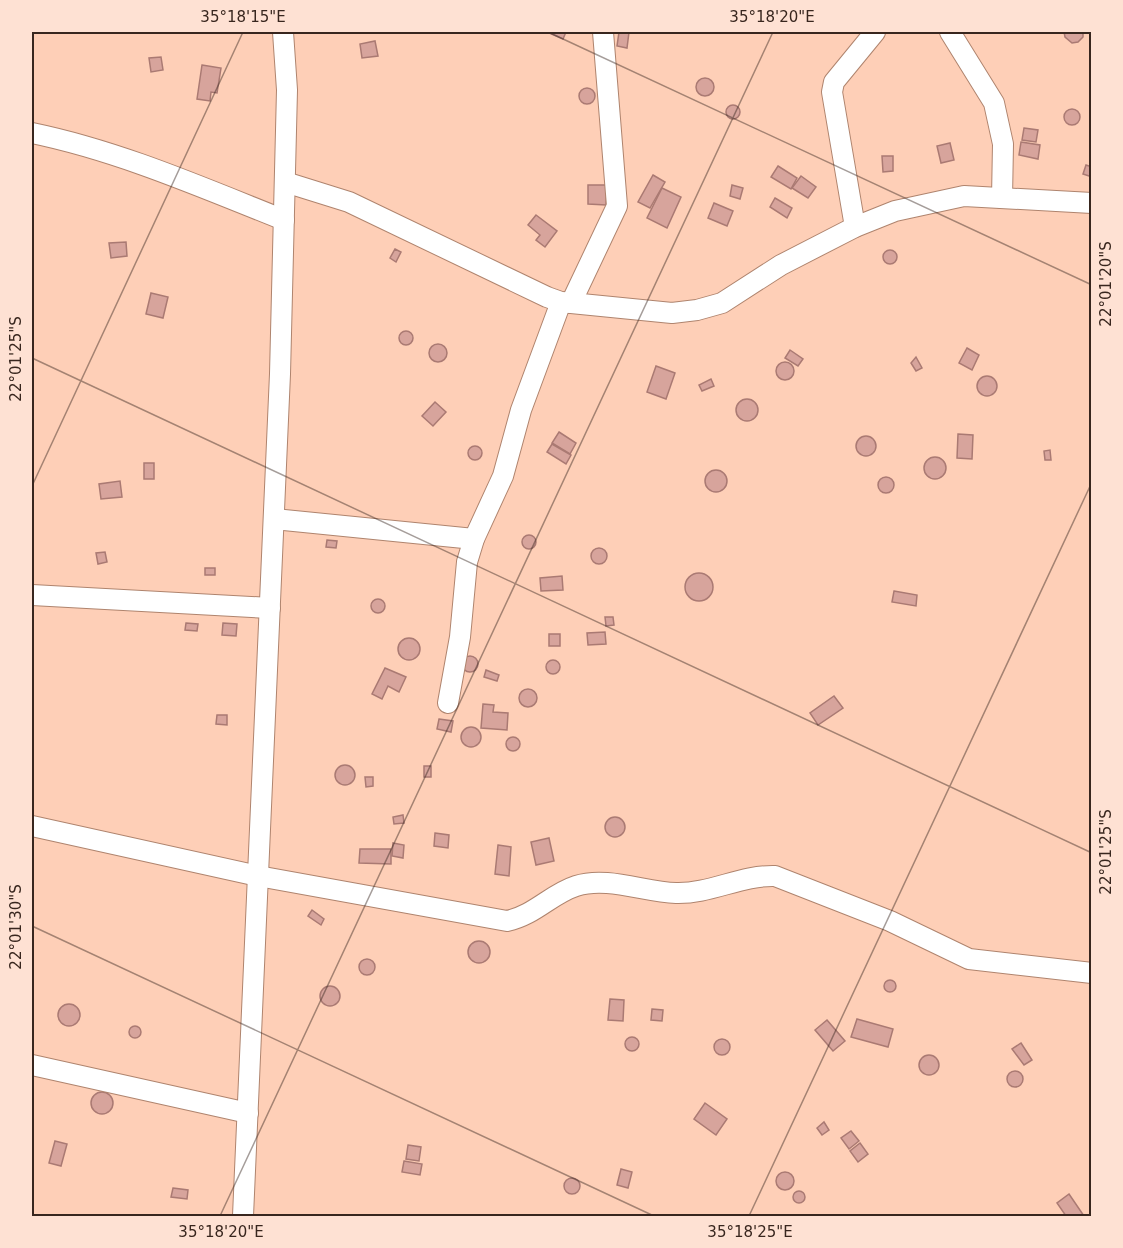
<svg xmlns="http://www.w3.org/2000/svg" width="1123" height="1248" font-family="'DejaVu Sans',sans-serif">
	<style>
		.building { fill: #d7a49c; stroke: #aa7a73; stroke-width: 1.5 }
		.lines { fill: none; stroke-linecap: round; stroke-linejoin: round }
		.minor-casing { stroke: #af846e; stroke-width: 22 }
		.minor { stroke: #fff; stroke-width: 20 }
		.ticks { fill: none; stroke: #38261e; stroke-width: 1.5; stroke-opacity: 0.45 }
		.neatline { fill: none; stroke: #38261e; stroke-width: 2 }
		.ticks-label { font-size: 15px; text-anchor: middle; fill: #38261e }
	</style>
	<rect width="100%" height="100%" fill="#fecfb7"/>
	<g class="building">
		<path d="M 547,32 L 566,32 L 563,39 Z"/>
		<path d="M 619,32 L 629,32 L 627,48 L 617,46 Z"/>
		<path d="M 1064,32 L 1083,32 L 1083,37 L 1078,42 L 1072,43 L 1065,37 Z"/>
		<path d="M 375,41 L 378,56 L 362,58 L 360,44 Z"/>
		<path d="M 161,57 L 163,70 L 151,72 L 149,58 Z"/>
		<path d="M 202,65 L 221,68 L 217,93 L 211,92 L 210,101 L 197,99 Z"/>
		<circle cx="705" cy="87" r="9"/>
		<circle cx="587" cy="96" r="8"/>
		<circle cx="733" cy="112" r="7"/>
		<circle cx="1072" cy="117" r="8"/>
		<path d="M 1024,128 L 1038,130 L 1036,142 L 1022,140 Z"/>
		<path d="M 1021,142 L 1040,145 L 1038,159 L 1019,155 Z"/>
		<path d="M 950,143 L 954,160 L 941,163 L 937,146 Z"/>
		<path d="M 882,156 L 893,156 L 893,171 L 883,172 Z"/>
		<path d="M 1086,165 L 1092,167 L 1092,177 L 1083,174 Z"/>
		<path d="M 778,166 L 797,178 L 791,189 L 771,177 Z"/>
		<path d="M 653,175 L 665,182 L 650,208 L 638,202 Z"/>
		<path d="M 801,176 L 816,187 L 808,198 L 792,188 Z"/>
		<path d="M 588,185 L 607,185 L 606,205 L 588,204 Z"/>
		<path d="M 732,185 L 743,188 L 740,199 L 730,196 Z"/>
		<path d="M 662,188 L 681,197 L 667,228 L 647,218 Z"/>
		<path d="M 775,198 L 792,208 L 787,218 L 770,207 Z"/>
		<path d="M 714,203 L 733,211 L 727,226 L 708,218 Z"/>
		<path d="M 536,215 L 557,231 L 545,247 L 536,240 L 540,235 L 528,225 Z"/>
		<path d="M 126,242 L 127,256 L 111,258 L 109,243 Z"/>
		<path d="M 395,249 L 401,252 L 396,262 L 390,258 Z"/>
		<circle cx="890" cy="257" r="7"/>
		<path d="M 151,293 L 168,297 L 163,318 L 146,314 Z"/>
		<circle cx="406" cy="338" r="7"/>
		<circle cx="438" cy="353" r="9"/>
		<path d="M 967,348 L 979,355 L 972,370 L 959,363 Z"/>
		<path d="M 790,350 L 803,359 L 798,366 L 785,358 Z"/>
		<path d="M 916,357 L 922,368 L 916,371 L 911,363 Z"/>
		<circle cx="785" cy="371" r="9"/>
		<path d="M 656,366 L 675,373 L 666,399 L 647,392 Z"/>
		<circle cx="987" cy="386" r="10"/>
		<path d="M 711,379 L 714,386 L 702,391 L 699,385 Z"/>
		<circle cx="747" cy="410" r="11"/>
		<path d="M 435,402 L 446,412 L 433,426 L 422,416 Z"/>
		<path d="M 559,432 L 576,443 L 570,454 L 552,443 Z"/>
		<path d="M 958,434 L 973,435 L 972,459 L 957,458 Z"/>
		<circle cx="866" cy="446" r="10"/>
		<path d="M 552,444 L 571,455 L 566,464 L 547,452 Z"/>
		<circle cx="475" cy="453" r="7"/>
		<path d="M 1050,450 L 1051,460 L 1045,460 L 1044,451 Z"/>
		<circle cx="935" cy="468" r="11"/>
		<rect x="144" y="463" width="10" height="16"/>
		<circle cx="716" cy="481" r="11"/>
		<circle cx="886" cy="485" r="8"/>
		<path d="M 120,481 L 122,497 L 101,499 L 99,484 Z"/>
		<circle cx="529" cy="542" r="7"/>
		<path d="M 327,540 L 337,541 L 336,548 L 326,547 Z"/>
		<circle cx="599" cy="556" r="8"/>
		<path d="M 105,552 L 107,562 L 98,564 L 96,553 Z"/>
		<rect x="205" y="568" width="10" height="7"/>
		<circle cx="699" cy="587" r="14"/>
		<path d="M 562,576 L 563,590 L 541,591 L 540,578 Z"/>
		<path d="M 894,591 L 917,595 L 916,606 L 892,602 Z"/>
		<circle cx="378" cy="606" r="7"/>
		<path d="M 605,617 L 613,617 L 614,625 L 606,626 Z"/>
		<path d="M 186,623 L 198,624 L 197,631 L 185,630 Z"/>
		<path d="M 223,623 L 237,624 L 236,636 L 222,635 Z"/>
		<path d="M 605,632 L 606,644 L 588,645 L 587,633 Z"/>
		<rect x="549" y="634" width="11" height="12"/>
		<circle cx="409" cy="649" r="11"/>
		<circle cx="470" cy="664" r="8"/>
		<circle cx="553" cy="667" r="7"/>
		<path d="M 385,668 L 406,677 L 399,692 L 388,686 L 382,699 L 372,694 Z"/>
		<path d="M 486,670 L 499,675 L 497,681 L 484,677 Z"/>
		<circle cx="528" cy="698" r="9"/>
		<path d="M 834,696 L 843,708 L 818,725 L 810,713 Z"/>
		<path d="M 483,704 L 494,705 L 493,712 L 508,713 L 507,730 L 481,728 Z"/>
		<path d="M 217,715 L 227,715 L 227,725 L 216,724 Z"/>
		<path d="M 439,719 L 453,721 L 451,732 L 437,729 Z"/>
		<circle cx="471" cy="737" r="10"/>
		<circle cx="513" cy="744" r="7"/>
		<circle cx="345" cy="775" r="10"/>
		<rect x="424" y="766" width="7" height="11"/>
		<path d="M 365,777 L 373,777 L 373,786 L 366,787 Z"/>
		<path d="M 403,815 L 404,823 L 394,824 L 393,817 Z"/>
		<circle cx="615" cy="827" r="10"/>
		<path d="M 435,833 L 449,835 L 448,848 L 434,846 Z"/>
		<path d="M 549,838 L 554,861 L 536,865 L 531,842 Z"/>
		<path d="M 393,843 L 404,845 L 403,858 L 392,856 Z"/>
		<path d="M 498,845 L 511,847 L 509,876 L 495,874 Z"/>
		<path d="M 360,849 L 391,849 L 391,864 L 359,863 Z"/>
		<path d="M 312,910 L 324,919 L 321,925 L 308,916 Z"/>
		<circle cx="479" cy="952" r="11"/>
		<circle cx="367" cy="967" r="8"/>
		<circle cx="890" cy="986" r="6"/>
		<circle cx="330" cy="996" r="10"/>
		<path d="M 610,999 L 624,1000 L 623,1021 L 608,1020 Z"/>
		<circle cx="69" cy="1015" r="11"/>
		<path d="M 652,1009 L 663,1010 L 662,1021 L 651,1020 Z"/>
		<path d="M 857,1019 L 893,1029 L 888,1047 L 851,1037 Z"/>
		<path d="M 827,1020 L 845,1041 L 833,1051 L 815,1030 Z"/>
		<circle cx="135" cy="1032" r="6"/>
		<circle cx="632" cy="1044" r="7"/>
		<circle cx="722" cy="1047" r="8"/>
		<path d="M 1021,1043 L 1032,1060 L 1024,1065 L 1012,1049 Z"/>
		<circle cx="929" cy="1065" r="10"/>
		<circle cx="1015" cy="1079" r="8"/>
		<circle cx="102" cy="1103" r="11"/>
		<path d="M 705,1103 L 727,1119 L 716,1135 L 694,1119 Z"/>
		<path d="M 824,1122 L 829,1130 L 822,1135 L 817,1128 Z"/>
		<path d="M 851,1131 L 859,1141 L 849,1149 L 841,1138 Z"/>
		<path d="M 55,1141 L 67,1144 L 61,1166 L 49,1163 Z"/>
		<path d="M 860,1143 L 868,1154 L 858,1162 L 850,1151 Z"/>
		<path d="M 408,1145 L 421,1147 L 419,1161 L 406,1159 Z"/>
		<path d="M 404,1161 L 422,1164 L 420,1175 L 402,1172 Z"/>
		<path d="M 621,1169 L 632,1172 L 628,1188 L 617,1185 Z"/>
		<circle cx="785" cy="1181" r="9"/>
		<circle cx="572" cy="1186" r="8"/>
		<path d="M 173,1188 L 188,1190 L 187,1199 L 171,1197 Z"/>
		<circle cx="799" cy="1197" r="6"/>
		<path d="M 1069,1194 L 1084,1216 L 1066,1216 L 1057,1203 Z"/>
	</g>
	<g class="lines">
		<defs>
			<g id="minor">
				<path d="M 950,32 L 994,103 L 1003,144 L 1002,198"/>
				<path d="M 32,133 C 119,151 201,187 284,220"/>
				<path d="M 285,182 L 349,202 L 547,297 L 561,302 L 672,313 L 697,310 L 722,303 L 781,265 L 855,227 L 895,211 L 964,196 L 1092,203"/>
				<path d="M 855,227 L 832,92 L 834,82 L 875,32"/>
				<path d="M 571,303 L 617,206 L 603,32"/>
				<path d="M 274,519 L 474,539"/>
				<path d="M 32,595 L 270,608"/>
				<path d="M 448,703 L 460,637 L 467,562 L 474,539 L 503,476 L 521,410 L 561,302"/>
				<path d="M 32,826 L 258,876 L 507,921 C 535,915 551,894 576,886 C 607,876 644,892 676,893 C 710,894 741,875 775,876 L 890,921 L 969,959 L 1092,973"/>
				<path d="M 32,1065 L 248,1113"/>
				<path d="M 243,1216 L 280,374 L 287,90 L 283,32"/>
			</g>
		</defs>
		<use href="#minor" class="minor-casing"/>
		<use href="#minor" class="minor"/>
	</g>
	<path class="ticks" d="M 548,32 L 1092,285M 32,358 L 1092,853M 32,486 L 243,32M 32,926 L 654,1216M 220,1216 L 773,32M 749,1216 L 1092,482"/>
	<rect width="1123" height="1248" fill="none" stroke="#fee1d3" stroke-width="66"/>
	<rect x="33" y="33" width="1057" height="1182" class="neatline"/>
	<g class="ticks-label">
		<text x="243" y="22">35°18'15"E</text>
		<text x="772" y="22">35°18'20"E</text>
		<text transform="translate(1106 284) rotate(-90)" y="5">22°01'20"S</text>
		<text transform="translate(16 359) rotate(-90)" y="5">22°01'25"S</text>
		<text transform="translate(1106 852) rotate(-90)" y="5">22°01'25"S</text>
		<text transform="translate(16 927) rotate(-90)" y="5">22°01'30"S</text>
		<text x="221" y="1237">35°18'20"E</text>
		<text x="750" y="1237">35°18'25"E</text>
	</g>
</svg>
